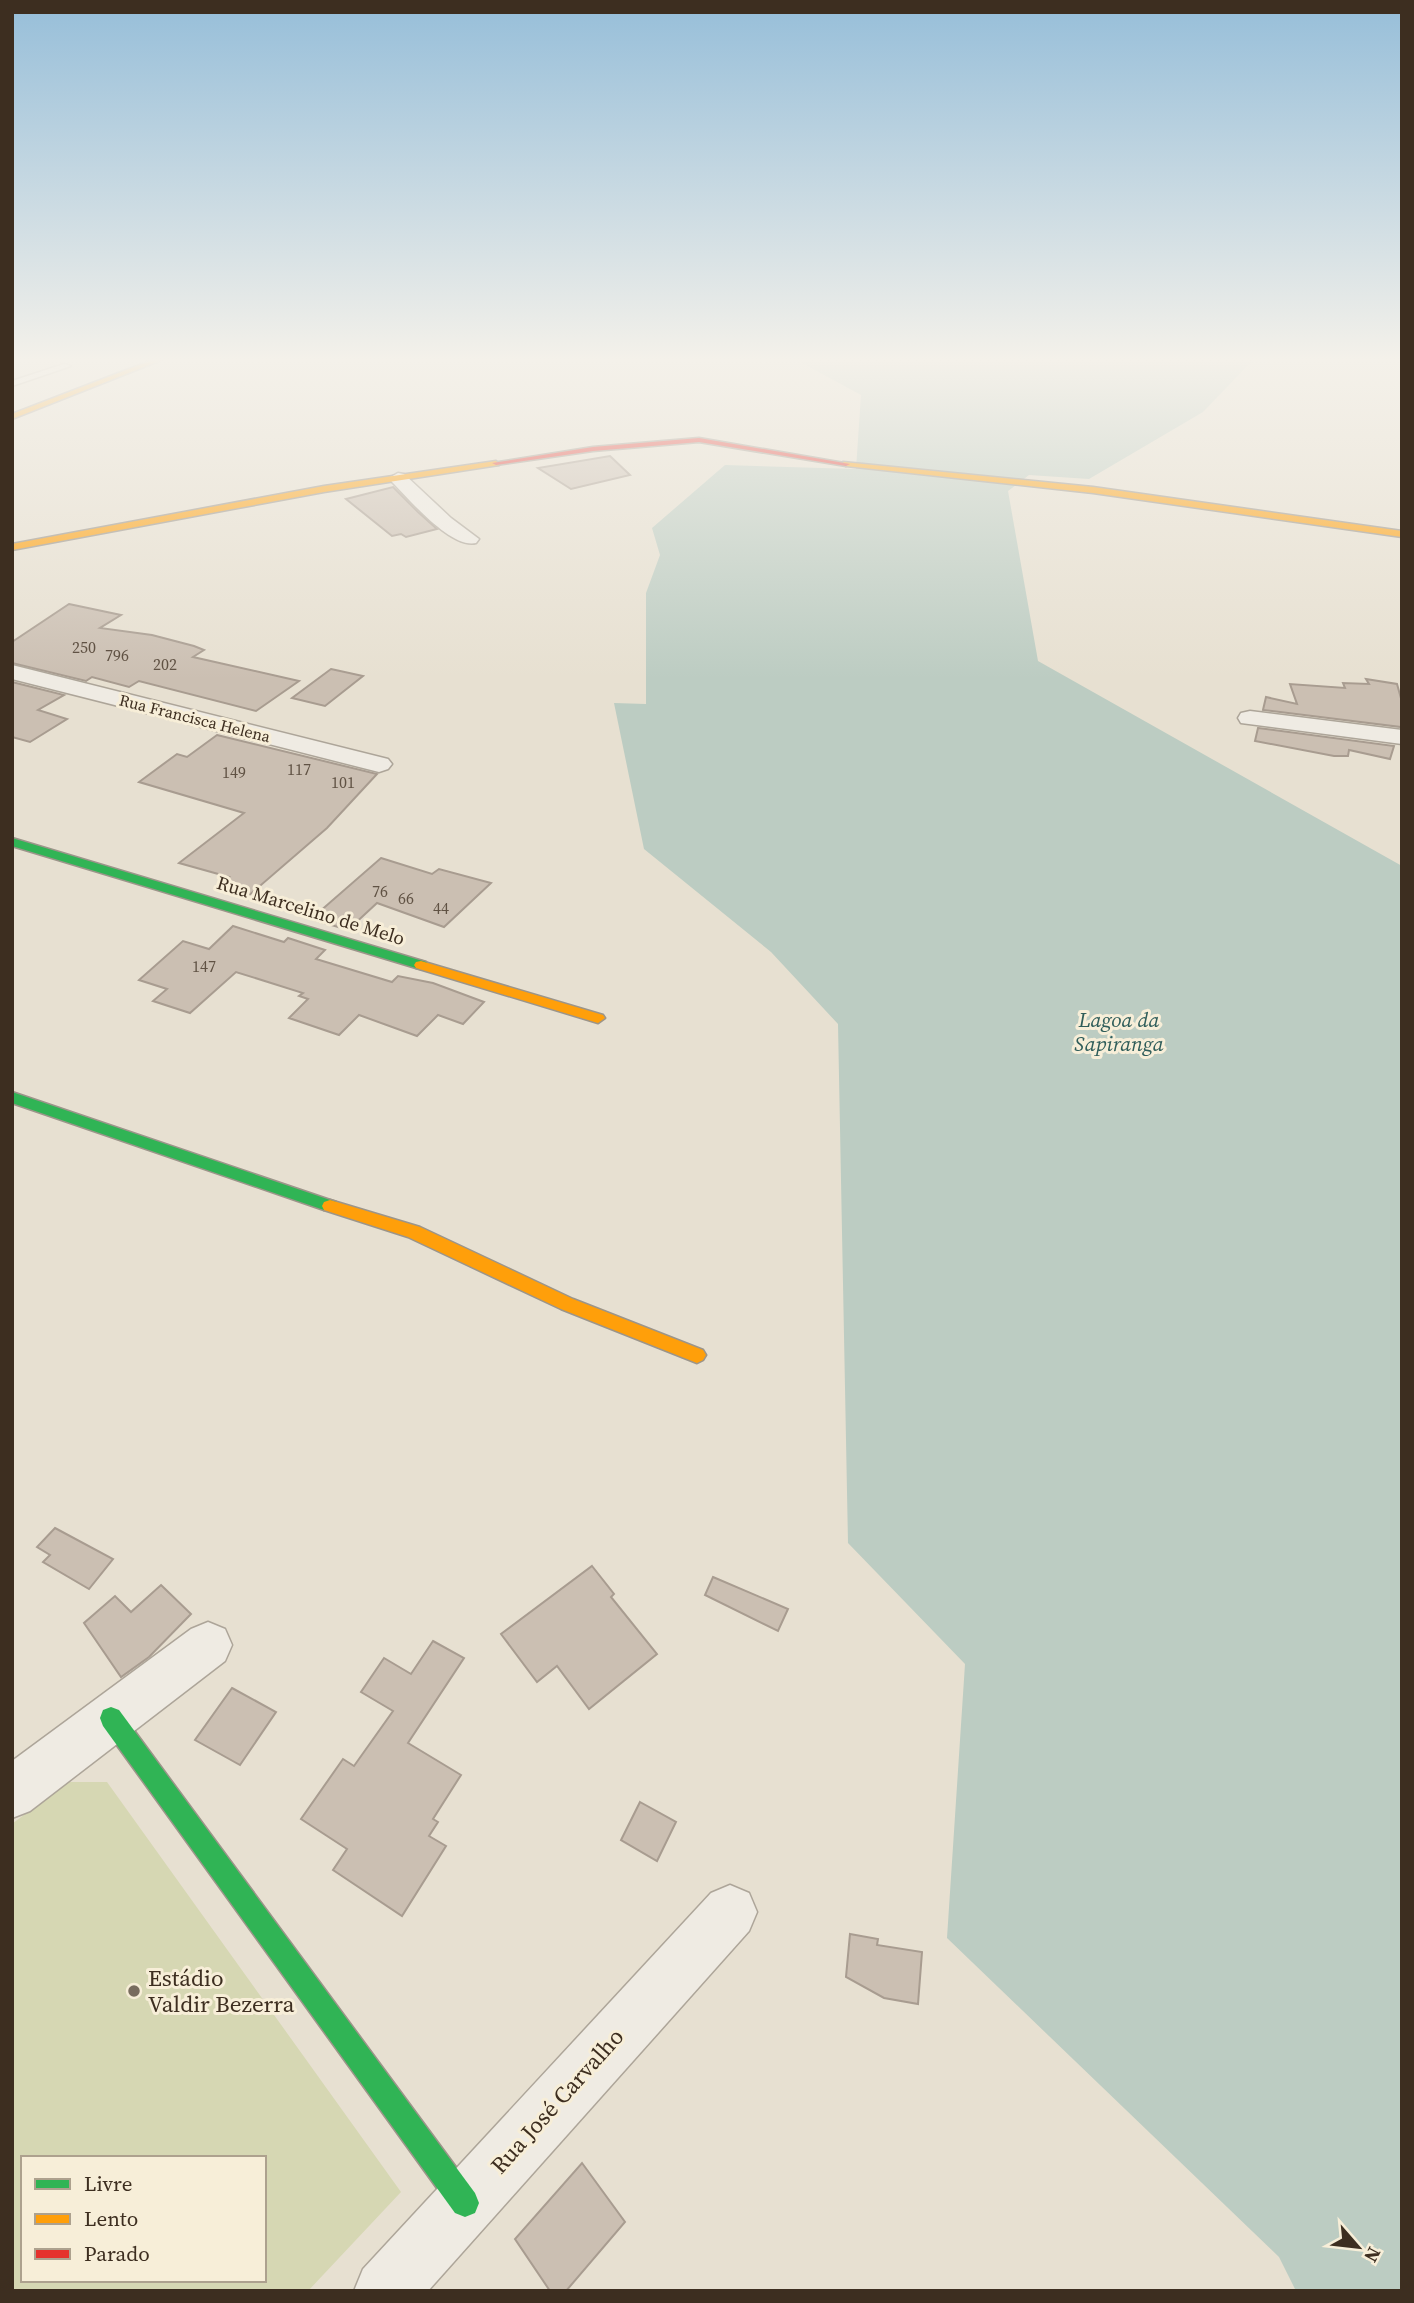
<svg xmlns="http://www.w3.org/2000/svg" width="1414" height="2303" font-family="'Source Serif 4',serif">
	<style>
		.green { fill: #d6d7b3; fill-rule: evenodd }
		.water { fill: #bcccc2 }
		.building { fill: #cbbfb2; stroke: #a89c90; stroke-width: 2 }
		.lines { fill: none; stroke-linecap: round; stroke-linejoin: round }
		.lane-casing { stroke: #ada599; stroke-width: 3 }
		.street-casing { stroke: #ada599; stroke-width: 3 }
		.fast-casing { stroke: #9c958a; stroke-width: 3 }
		.slow-casing { stroke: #9c958a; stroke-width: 3 }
		.jam-casing { stroke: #9c958a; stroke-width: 3 }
		.lane { fill: #efebe3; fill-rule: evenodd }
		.street { fill: #efebe3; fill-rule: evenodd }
		.fast { fill: #30b455; fill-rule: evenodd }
		.slow { fill: #ff9f0a; fill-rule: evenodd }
		.jam { fill: #e5322d; fill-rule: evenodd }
		.poi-dot { fill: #786c5e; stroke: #f7eed8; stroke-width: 2.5 }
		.labels { text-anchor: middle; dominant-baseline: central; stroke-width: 6; stroke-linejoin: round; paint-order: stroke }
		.number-label { font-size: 16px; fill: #605244 }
		.far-street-label { font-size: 16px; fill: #3d2e20; stroke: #f7eed8 }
		.street-label { font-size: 19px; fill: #3d2e20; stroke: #f7eed8 }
		.water-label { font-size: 21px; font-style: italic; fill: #2f5d5a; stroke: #f7eed8 }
		.near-poi-label { font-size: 23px; fill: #3d2e20; stroke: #f7eed8; text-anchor: start }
		.near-street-label { font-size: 23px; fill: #3d2e20; stroke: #f7eed8 }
	</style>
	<rect width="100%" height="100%" fill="#e7e0d1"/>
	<path class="green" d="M 67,1782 L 107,1782 L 401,2192 L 308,2291 L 12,2291 L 12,1824 ZM 23,2158 L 264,2158 L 264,2280 L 23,2280 Z"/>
	<path class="water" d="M 811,357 L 1256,357 L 1203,412 L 1089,479 L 1029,475 L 1008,491 L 1038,661 L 1402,866 L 1402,2291 L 1296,2291 L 1279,2257 L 947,1938 L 965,1664 L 848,1543 L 838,1024 L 771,952 L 644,849 L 614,703 L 646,704 L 646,593 L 660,555 L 652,528 L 725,465 L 856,469 L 861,395 L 802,363 Z"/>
	<g class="building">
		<path d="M 610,456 L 630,475 L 571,489 L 538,468 Z"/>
		<path d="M 393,487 L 418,512 L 437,529 L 406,537 L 401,534 L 392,536 L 346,499 Z"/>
		<path d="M 69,604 L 121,615 L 100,628 L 152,635 L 194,646 L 204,650 L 193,657 L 299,681 L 256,711 L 139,681 L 129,687 L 92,677 L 86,681 L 12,663 L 12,642 Z"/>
		<path d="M 331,669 L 363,676 L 325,706 L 292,698 Z"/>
		<path d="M 1366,679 L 1397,684 L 1402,702 L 1401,727 L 1263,710 L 1266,697 L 1297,704 L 1290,684 L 1345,688 L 1343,683 L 1369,684 Z"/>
		<path d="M 12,682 L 64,695 L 38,710 L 67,719 L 30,742 L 12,737 Z"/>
		<path d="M 1258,728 L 1394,746 L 1390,759 L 1349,750 L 1348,756 L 1334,756 L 1255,741 Z"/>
		<path d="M 217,735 L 377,774 L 327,828 L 247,897 L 216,888 L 229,877 L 179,863 L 244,813 L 139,782 L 177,754 L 187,757 Z"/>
		<path d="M 381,858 L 432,874 L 439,869 L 491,883 L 444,927 L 377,903 L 348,930 L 311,919 Z"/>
		<path d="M 233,926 L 284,942 L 288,938 L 325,950 L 316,959 L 392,982 L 398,976 L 433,983 L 484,1002 L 463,1024 L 438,1015 L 417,1036 L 359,1015 L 339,1035 L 289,1018 L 308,999 L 299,996 L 303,993 L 236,972 L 190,1013 L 153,1001 L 167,989 L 139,980 L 183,941 L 209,949 Z"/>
		<path d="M 55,1528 L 113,1559 L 89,1589 L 43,1562 L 50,1555 L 37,1547 Z"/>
		<path d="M 592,1566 L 614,1594 L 611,1597 L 657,1654 L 589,1709 L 557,1666 L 537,1682 L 501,1634 Z"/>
		<path d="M 713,1577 L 788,1609 L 778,1631 L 705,1595 Z"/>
		<path d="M 161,1585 L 191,1614 L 149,1657 L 121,1677 L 84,1623 L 115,1596 L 131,1612 Z"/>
		<path d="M 433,1641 L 464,1658 L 408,1743 L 461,1775 L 433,1819 L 438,1822 L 429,1836 L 446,1846 L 402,1916 L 333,1870 L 347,1849 L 301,1819 L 343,1759 L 354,1766 L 393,1711 L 361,1692 L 384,1658 L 411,1674 Z"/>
		<path d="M 232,1688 L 276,1712 L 240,1765 L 195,1740 Z"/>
		<path d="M 640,1802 L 676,1822 L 657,1861 L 621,1840 Z"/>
		<path d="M 850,1934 L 878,1939 L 877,1945 L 922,1952 L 918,2004 L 884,1998 L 846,1977 Z"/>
		<path d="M 582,2163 L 625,2222 L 566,2291 L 550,2291 L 515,2239 Z"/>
	</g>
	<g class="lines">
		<defs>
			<path id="lane" d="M 64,364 L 71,366 L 12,386 L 12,381 Z"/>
			<g id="street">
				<path d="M 398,473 L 404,474 L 451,518 L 479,539 L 476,543 C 451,549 409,499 392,482 L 389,478 Z"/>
				<path d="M 12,665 L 388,759 L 392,764 L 388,769 L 379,772 L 12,679 Z"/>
				<path d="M 1250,711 L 1402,730 L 1402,744 L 1241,723 L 1238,718 L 1241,713 Z"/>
				<path d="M 208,1622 L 225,1629 L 232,1645 L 225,1661 L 30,1811 L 12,1818 L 12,1761 L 191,1629 Z"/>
				<path d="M 730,1885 L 749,1893 L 757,1912 L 749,1931 L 428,2291 L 354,2291 L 363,2269 L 711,1893 Z"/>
			</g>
			<g id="fast">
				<path d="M 12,838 L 426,962 L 428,965 L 421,969 L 416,968 L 12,846 Z"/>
				<path d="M 12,1092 L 336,1202 L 338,1206 L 336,1210 L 324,1210 L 12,1103 Z"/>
				<path d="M 111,1707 L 119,1710 L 475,2193 L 479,2203 L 475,2213 L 465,2217 L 455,2213 L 103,1726 L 100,1718 L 103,1710 Z"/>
			</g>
			<g id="slow">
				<path d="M 160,357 L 169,357 L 12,419 L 12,414 Z"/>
				<path d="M 496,461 L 499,465 L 324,492 L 12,550 L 12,544 L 324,486 Z"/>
				<path d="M 843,462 L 1093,487 L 1402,531 L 1402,537 L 1093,493 L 846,466 Z"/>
				<path d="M 421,961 L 603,1015 L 605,1018 L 598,1023 L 416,968 L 414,965 L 416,962 Z"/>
				<path d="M 330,1200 L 420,1227 L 573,1299 L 703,1350 L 706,1355 L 703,1360 L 697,1363 L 561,1309 L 408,1237 L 324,1210 L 322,1206 L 324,1202 Z"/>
			</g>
			<path id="jam" d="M 699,438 L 850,464 L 846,466 L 699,442 L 593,451 L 496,465 L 492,463 L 593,447 Z"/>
		</defs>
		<use href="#lane" class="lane-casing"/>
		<use href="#street" class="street-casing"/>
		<use href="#fast" class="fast-casing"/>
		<use href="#slow" class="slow-casing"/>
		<use href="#jam" class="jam-casing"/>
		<use href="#lane" class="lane"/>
		<use href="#street" class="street"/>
		<use href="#fast" class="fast"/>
		<use href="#slow" class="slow"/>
		<use href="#jam" class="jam"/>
	</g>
	<linearGradient id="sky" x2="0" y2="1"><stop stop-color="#96bed9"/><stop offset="0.53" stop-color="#f4f1ea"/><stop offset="1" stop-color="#f4f1ea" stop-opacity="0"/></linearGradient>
	<rect width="1414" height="679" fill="url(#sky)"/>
	<circle class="poi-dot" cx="134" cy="1991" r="7"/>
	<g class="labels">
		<g class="number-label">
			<text x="84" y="647">250</text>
			<text x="117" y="655">796</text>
			<text x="165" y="664">202</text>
			<text x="299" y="769">117</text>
			<text x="234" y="772">149</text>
			<text x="343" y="782">101</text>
			<text x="380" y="891">76</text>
			<text x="406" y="898">66</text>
			<text x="441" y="908">44</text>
			<text x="204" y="966">147</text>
		</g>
		<g class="far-street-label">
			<text transform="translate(195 718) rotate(14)">Rua Francisca Helena</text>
		</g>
		<g class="street-label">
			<text transform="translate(311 910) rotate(17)">Rua Marcelino de Melo</text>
		</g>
		<g class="water-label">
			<text x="1119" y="1019">Lagoa da<tspan x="1119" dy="24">Sapiranga</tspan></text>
		</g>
		<g class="near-poi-label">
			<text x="148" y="1978">Estádio<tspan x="148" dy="26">Valdir Bezerra</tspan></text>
		</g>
		<g class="near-street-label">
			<text transform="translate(557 2101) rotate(-48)">Rua José Carvalho</text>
		</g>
	</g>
	<rect width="1414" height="2303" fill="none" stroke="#3d2e20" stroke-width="28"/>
	<rect x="21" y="2156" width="245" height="126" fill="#f7eed8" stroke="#ada18e" stroke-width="2"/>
	<rect x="35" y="2179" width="35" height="10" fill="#30b455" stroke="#ada18e" stroke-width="2"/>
	<text x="84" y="2191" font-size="21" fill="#3d2e20">Livre</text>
	<rect x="35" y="2214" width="35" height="10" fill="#ff9f0a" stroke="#ada18e" stroke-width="2"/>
	<text x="84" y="2226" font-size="21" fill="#3d2e20">Lento</text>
	<rect x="35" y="2249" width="35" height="10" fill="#e5322d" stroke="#ada18e" stroke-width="2"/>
	<text x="84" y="2261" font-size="21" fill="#3d2e20">Parado</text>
	<g transform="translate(1358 2247) rotate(118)" stroke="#f7eed8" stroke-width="5" paint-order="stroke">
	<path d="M0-5L12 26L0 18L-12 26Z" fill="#3d2e20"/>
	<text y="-10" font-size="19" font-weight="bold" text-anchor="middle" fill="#3d2e20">N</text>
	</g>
</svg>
